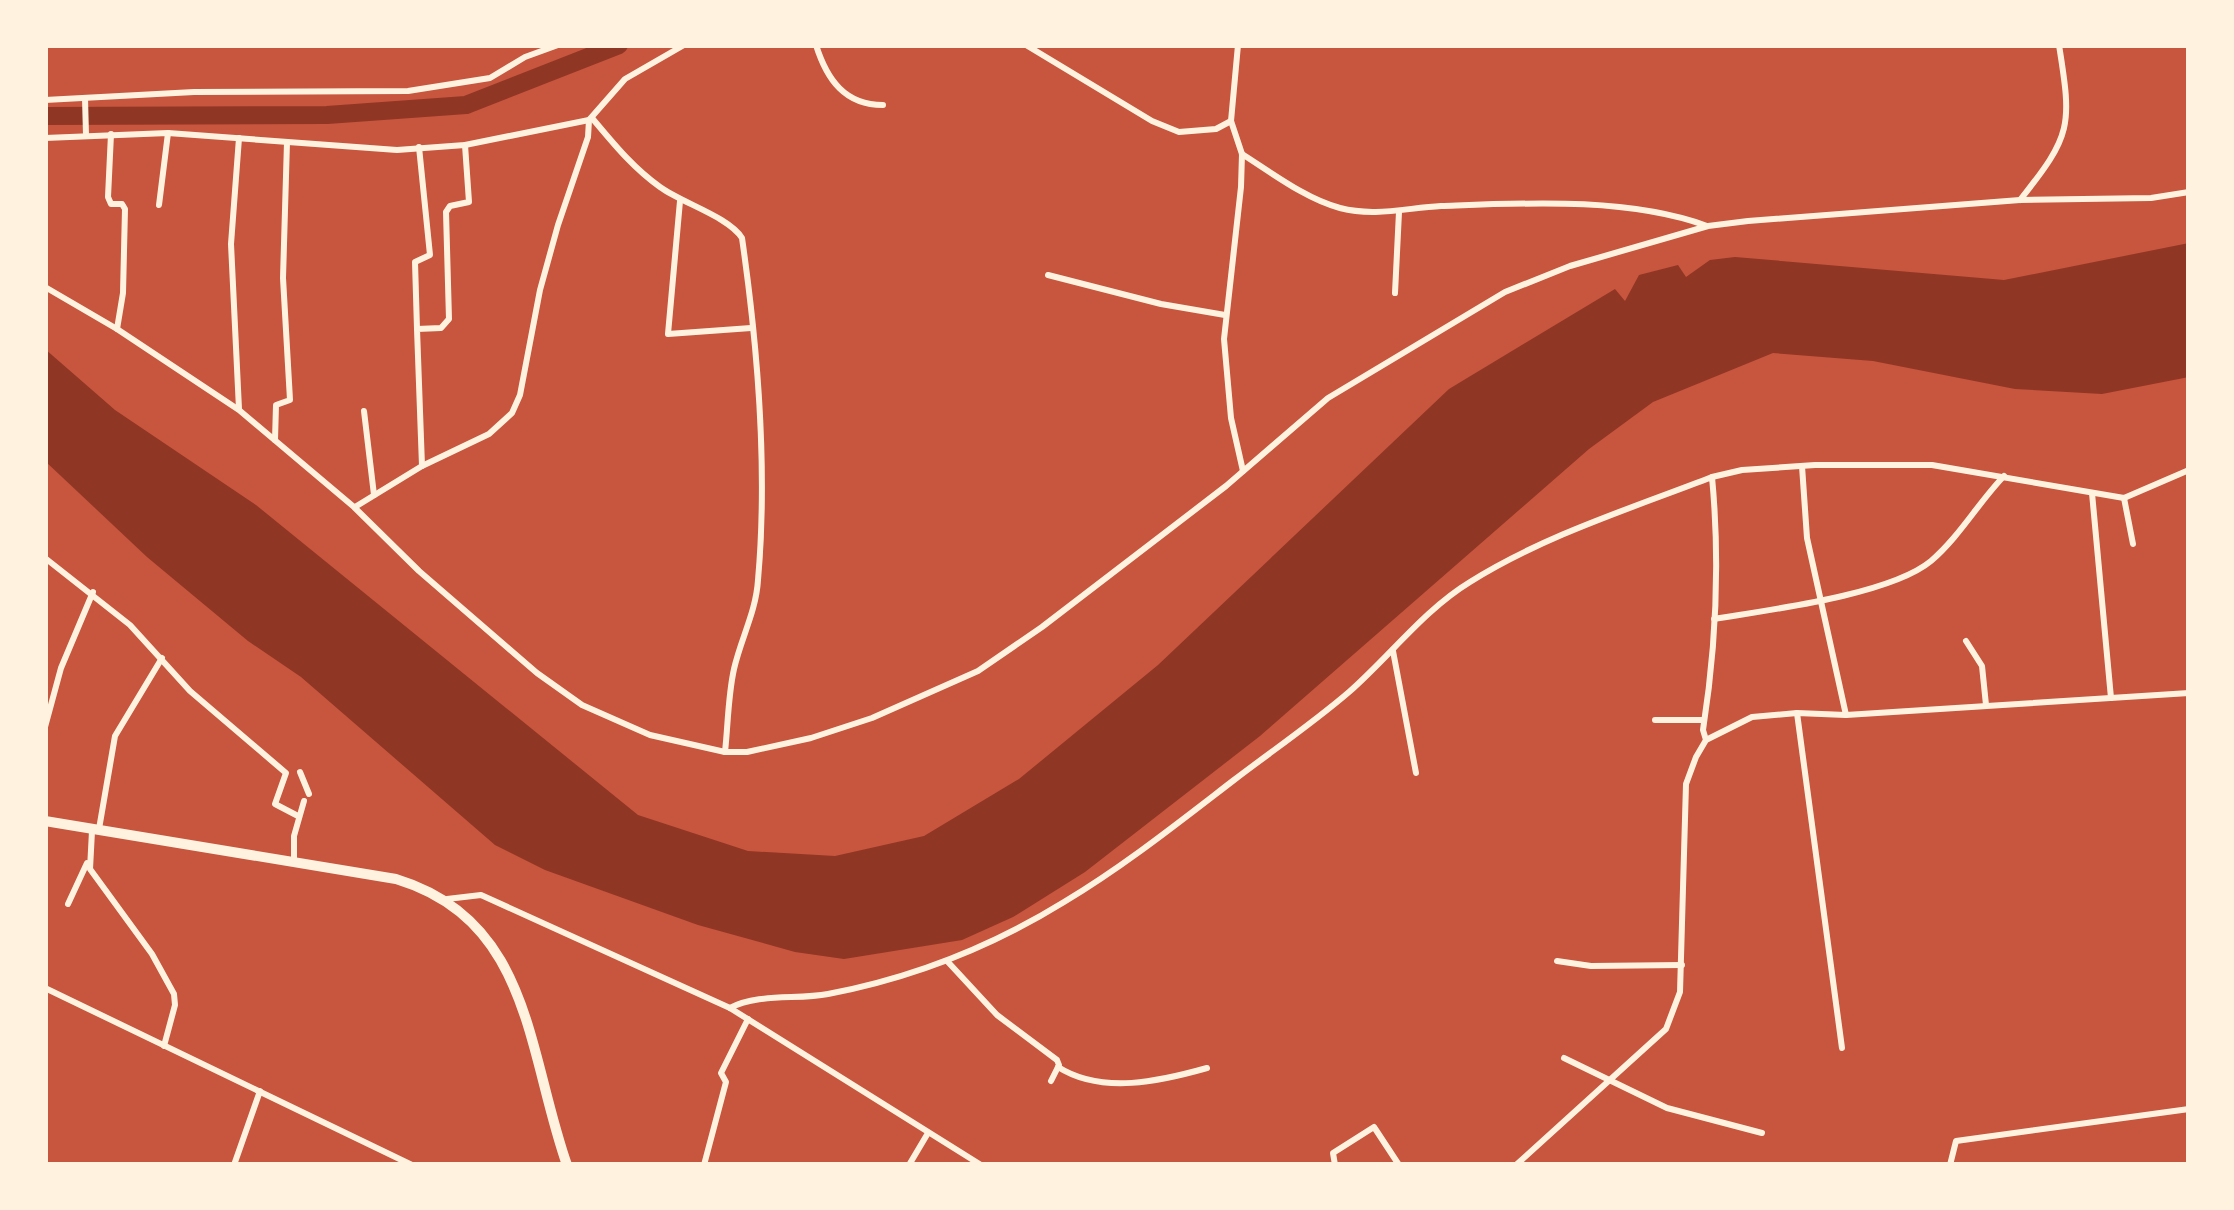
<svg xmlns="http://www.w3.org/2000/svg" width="2234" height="1210" font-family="'Source Sans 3',sans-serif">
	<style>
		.water { fill: #8f3625 }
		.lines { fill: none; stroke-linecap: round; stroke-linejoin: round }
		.river { stroke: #8f3625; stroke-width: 18 }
		.minor { stroke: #fff3e0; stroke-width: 6 }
		.trunk { stroke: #fff3e0; stroke-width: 10 }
	</style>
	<rect width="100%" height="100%" fill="#c8553d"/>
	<path class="water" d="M 2189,243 L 2189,377 L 2102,394 L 2015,389 L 1873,361 L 1773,353 L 1653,402 L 1589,449 L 1260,736 L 1085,872 L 1013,917 L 962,940 L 844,959 L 795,952 L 698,925 L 545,870 L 495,845 L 301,677 L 248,641 L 147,557 L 45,461 L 45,349 L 115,410 L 256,505 L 638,815 L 748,851 L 835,856 L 924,836 L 1019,779 L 1158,665 L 1449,389 L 1615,289 L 1625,301 L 1639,275 L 1678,265 L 1686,277 L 1710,260 L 1735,257 L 2004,280 Z"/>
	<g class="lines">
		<path class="river" d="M 45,116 L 327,115 L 466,105 L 619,45"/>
		<g class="minor">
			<path d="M 816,45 C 827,80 845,105 883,105"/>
			<path d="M 1026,45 L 1152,121 L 1179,132 L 1216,129 L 1231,121"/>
			<path d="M 1238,45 L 1231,121 L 1242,154 L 1241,187 L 1224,339 L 1231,418 L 1243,471"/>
			<path d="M 85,98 L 86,135"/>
			<path d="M 45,100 L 194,92 L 408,91 L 490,78 L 525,57 L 558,45"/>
			<path d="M 592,118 C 613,143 633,168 660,187 C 682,203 729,217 742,238 C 758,349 768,468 758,580 C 756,612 741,638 734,669 C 728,696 728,725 725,752"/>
			<path d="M 111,134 L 108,197 L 111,204 L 122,204 L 125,209 L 123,293 L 117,329"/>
			<path d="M 45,138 L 168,133 L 397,150 L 465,145 L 589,120 L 625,79 L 684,45"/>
			<path d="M 1242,154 C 1272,173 1306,199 1340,208 C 1374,217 1406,208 1441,206 C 1524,203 1628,197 1707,226"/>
			<path d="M 2020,200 C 2072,135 2072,126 2059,45"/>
			<path d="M 680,201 L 668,334 L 751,328"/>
			<path d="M 159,205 L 168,133"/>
			<path d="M 1048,275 L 1161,304 L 1225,315"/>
			<path d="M 45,287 L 117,329 L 239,410 L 354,507 L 419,571 L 537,673 L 582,705 L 650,735 L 725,752 L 747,752 L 811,738 L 872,718 L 978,671 L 1042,627 L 1226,486 L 1328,398 L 1505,292 L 1570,266 L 1708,226 L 1748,221 L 2020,200 L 2151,198 L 2189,192"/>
			<path d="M 1395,293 L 1399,212"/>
			<path d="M 417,329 L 415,262 L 430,255 L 419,147"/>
			<path d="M 239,409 L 231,244 L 239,138"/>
			<path d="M 364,411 L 374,495"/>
			<path d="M 275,440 L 276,405 L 290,400 L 283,278 L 287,142"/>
			<path d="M 422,466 L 417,329 L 441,328 L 449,319 L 446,212 L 450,206 L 469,202 L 465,145"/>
			<path d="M 1802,466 L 1807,538 L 1846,715"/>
			<path d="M 1712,477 L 1742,470 L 1815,465 L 1932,465 L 2124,498 L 2189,470"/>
			<path d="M 2092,493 L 2111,698"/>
			<path d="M 2124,498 L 2133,544"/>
			<path d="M 355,507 L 422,466 L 489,434 L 512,413 L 520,395 L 540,290 L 558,225 L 588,137 L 589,120"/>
			<path d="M 45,558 L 130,625 L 190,691 L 286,773 L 275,804 L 298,816"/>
			<path d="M 1714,619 C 1768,610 1890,595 1931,561 C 1960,536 1978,503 2004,476"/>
			<path d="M 1966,641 L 1982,666 L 1986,705"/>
			<path d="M 1393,651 L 1416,773"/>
			<path d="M 1797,713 L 1842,1048"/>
			<path d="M 1655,720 L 1704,720"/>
			<path d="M 45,727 L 61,668 L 93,592"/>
			<path d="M 300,772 L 309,794"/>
			<path d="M 99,829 L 115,736 L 162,658"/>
			<path d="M 92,831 L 90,869 L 152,954 L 174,994 L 175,1005 L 164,1046"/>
			<path d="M 294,862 L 294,836 L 304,801"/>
			<path d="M 447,899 L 481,895 L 730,1008 L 981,1165"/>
			<path d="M 68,904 L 87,863"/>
			<path d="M 1557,961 L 1591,966 L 1682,965"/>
			<path d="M 948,962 L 997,1015 L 1057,1060 L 1059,1065 L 1051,1081"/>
			<path d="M 45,988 L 412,1165"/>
			<path d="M 730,1008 C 758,993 797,1000 828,994 C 912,978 991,947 1064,902 C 1124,866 1178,823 1234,780 C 1272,751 1313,723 1349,692 C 1390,656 1424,610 1470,582 C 1543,536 1632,508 1712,477 C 1720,561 1716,647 1703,730 L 1706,740"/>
			<path d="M 1564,1058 L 1667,1108 L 1762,1133"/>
			<path d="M 1058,1067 C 1102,1095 1161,1081 1207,1068"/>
			<path d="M 234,1165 L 260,1091"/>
			<path d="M 704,1165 L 726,1082 L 721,1073 L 748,1019"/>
			<path d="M 909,1165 L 928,1133"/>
			<path d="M 1335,1165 L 1333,1153 L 1374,1127 L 1399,1165"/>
			<path d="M 1516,1165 L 1666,1029 L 1680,992 L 1686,784 L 1696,757 L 1706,740 L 1752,717 L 1797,713 L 1846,715 L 2189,693"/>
			<path d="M 1950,1165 L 1956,1141 L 2189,1109"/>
		</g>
		<path class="trunk" d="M 45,821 L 396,879 C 531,920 527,1051 567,1165"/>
	</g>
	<rect width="2234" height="1210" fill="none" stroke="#fff3e0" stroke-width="96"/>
</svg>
